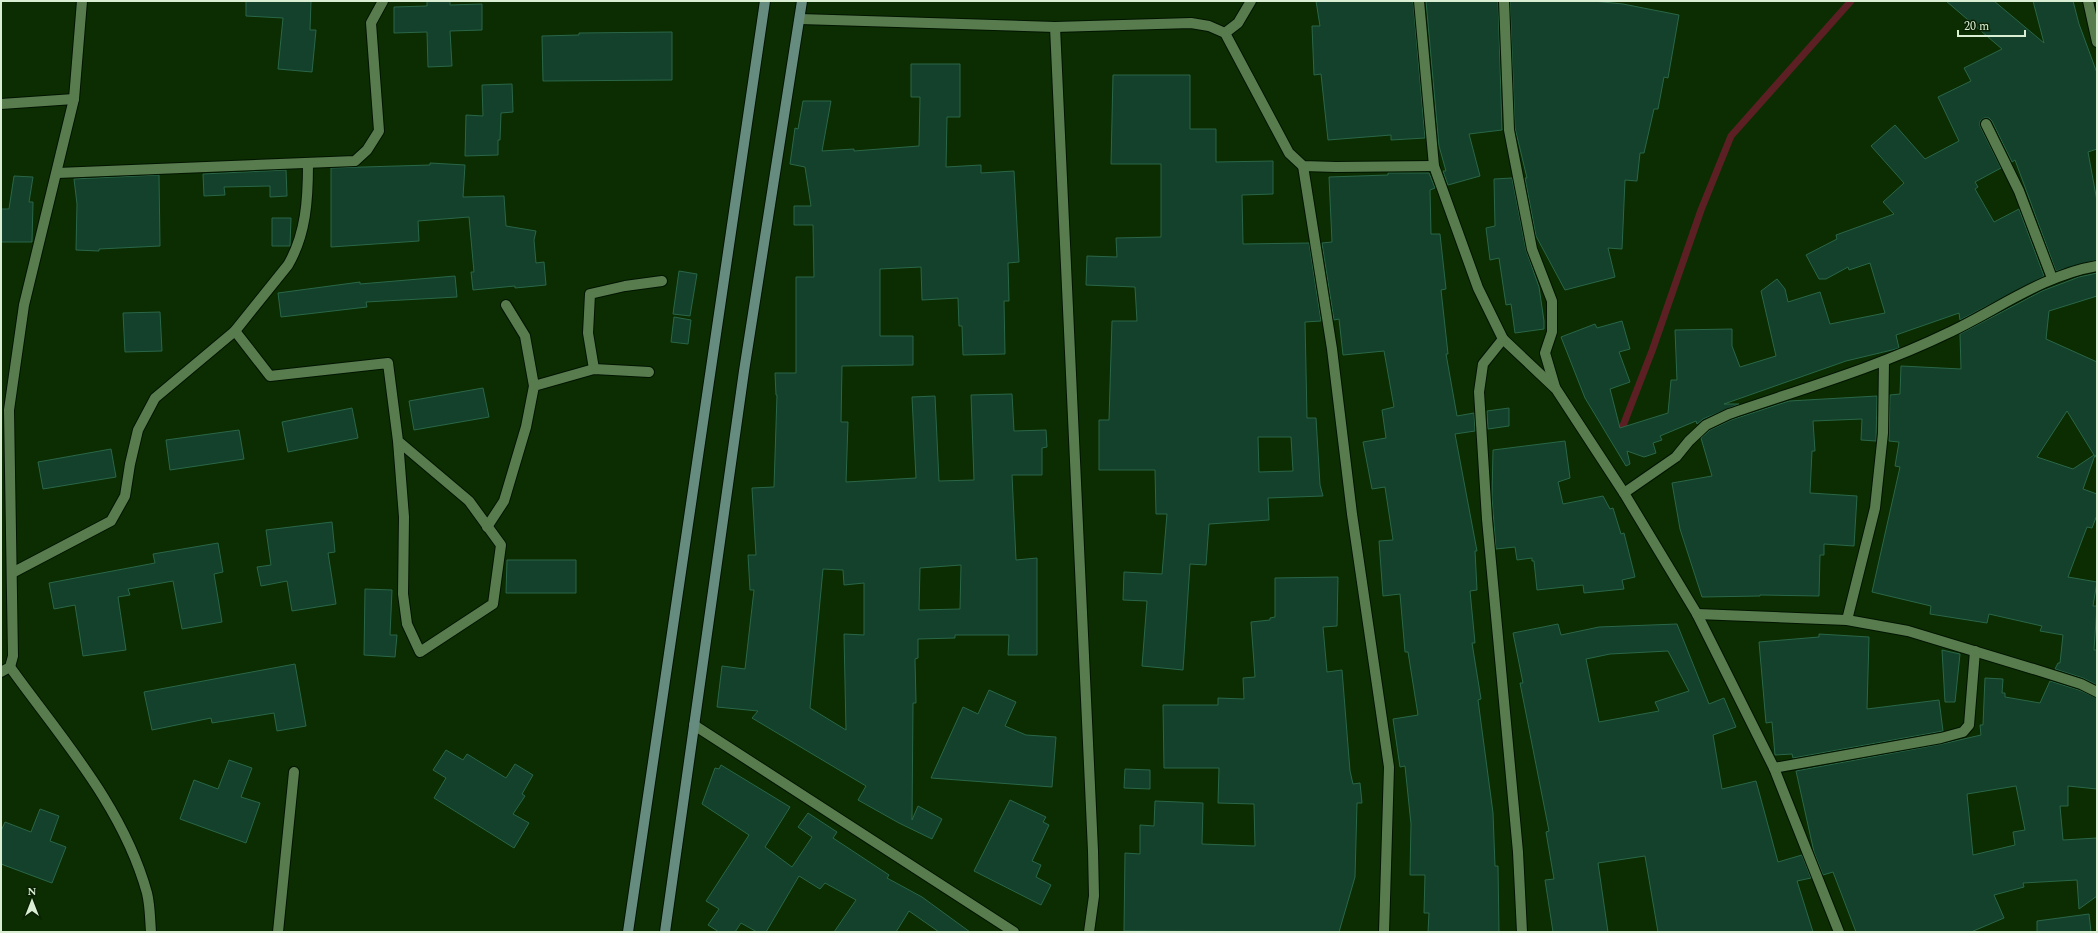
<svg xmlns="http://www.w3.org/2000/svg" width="2098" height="933" font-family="Spectral,serif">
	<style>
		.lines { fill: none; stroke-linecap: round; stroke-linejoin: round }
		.stream { stroke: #5c2024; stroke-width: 7 }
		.building { fill: #13412b; stroke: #2a6648; fill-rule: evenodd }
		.minor-casing { stroke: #001400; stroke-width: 12 }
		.secondary-casing { stroke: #001400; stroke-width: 12 }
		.minor { stroke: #587c4e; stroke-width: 10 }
		.secondary { stroke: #668c80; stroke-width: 10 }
	</style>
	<rect width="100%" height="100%" fill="#0c2d02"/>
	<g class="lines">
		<path class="stream" d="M 1619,436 L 1652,351 L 1701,210 L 1731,136 L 1851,1"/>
	</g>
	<g class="building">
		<path d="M 246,1 L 311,1 L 310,30 L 316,30 L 312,72 L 278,69 L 283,18 L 246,16 Z"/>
		<path d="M 427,1 L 450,1 L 450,5 L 482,4 L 482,30 L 450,31 L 452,66 L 428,67 L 427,32 L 394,33 L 394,7 L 427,6 Z"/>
		<path d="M 1316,1 L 1413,1 L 1425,138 L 1391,140 L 1391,135 L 1328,140 L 1321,74 L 1314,75 L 1312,26 L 1320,26 Z"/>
		<path d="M 1426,1 L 1498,1 L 1502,130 L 1469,134 L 1480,176 L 1448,185 L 1443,171 L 1446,171 L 1439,146 Z"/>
		<path d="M 1510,1 L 1593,1 L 1623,4 L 1679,15 L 1668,78 L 1664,77 L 1658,109 L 1654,109 L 1644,153 L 1640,153 L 1637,181 L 1625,180 L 1622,249 L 1608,248 L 1615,277 L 1565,290 L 1536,236 L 1525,178 L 1527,178 L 1515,128 Z"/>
		<path d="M 1946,1 L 1994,1 L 2044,43 L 2033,1 L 2073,1 L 2079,24 L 2097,73 L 2097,149 L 2088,152 L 2097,201 L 2097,260 L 2056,271 L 2015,160 L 2012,162 L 1992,121 L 1989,118 L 1984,118 L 1980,121 L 1980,126 L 2001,168 L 1975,182 L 1978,187 L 1975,189 L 1994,222 L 2019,209 L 2044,276 L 1960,320 L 1959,313 L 1896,335 L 1899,348 L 1892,350 L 1846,361 L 1724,404 L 1739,404 L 1703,419 L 1697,424 L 1696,421 L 1660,436 L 1662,440 L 1653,443 L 1656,453 L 1644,457 L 1627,451 L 1630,464 L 1626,466 L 1585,398 L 1561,337 L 1595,324 L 1597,328 L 1622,321 L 1630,349 L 1619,352 L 1630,382 L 1610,389 L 1620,428 L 1668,413 L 1671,380 L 1677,380 L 1675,330 L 1732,329 L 1732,346 L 1740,367 L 1776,356 L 1761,291 L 1777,279 L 1785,289 L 1788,302 L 1820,292 L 1830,324 L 1885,313 L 1870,263 L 1849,270 L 1848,267 L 1826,279 L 1819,279 L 1806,255 L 1837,239 L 1836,235 L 1894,214 L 1883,202 L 1904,183 L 1871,146 L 1895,125 L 1925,159 L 1959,141 L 1938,97 L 1971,81 L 1964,68 L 2002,49 Z"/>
		<path d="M 672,32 L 672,80 L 543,81 L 542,36 L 579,35 L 579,33 Z"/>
		<path d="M 911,64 L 960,64 L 960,117 L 947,117 L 946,167 L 981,165 L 981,173 L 1014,171 L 1019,262 L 1008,263 L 1009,301 L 1004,301 L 1005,354 L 963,355 L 962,326 L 959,326 L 958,298 L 922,300 L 921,267 L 880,269 L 880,336 L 913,336 L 913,365 L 842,366 L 841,422 L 848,422 L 846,482 L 916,478 L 912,397 L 935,396 L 939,481 L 974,480 L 971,395 L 1012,394 L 1014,431 L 1046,430 L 1047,447 L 1042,448 L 1042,475 L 1012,475 L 1016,560 L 1037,558 L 1037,655 L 1008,655 L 1009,635 L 955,635 L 955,638 L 918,639 L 918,658 L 915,659 L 916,703 L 913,703 L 912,820 L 918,806 L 942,819 L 932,839 L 899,823 L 858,800 L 866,786 L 752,718 L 758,711 L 717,707 L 722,666 L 745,669 L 754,590 L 750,590 L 748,555 L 756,555 L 752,488 L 774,487 L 777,395 L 776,395 L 775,373 L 796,373 L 796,277 L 814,277 L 813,225 L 794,225 L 794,206 L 811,206 L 805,167 L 790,164 L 795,128 L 798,129 L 803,101 L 831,101 L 822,151 L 854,149 L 854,151 L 919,146 L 920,97 L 911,97 ZM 961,565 L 960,609 L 919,610 L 920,568 ZM 823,569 L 843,570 L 844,585 L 864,583 L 864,635 L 844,634 L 846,730 L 810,708 Z"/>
		<path d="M 1113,75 L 1190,75 L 1190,129 L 1216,129 L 1216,162 L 1273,161 L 1273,194 L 1242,195 L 1243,244 L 1309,243 L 1321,321 L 1305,322 L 1307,418 L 1316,418 L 1320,485 L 1323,496 L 1268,498 L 1269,520 L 1209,524 L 1206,565 L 1190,564 L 1183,670 L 1142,666 L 1147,601 L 1123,600 L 1124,572 L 1162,574 L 1167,514 L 1156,514 L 1155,470 L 1099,470 L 1099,420 L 1109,420 L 1112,321 L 1137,321 L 1135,287 L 1086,285 L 1087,256 L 1117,257 L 1116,238 L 1161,237 L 1161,164 L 1111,164 ZM 1258,437 L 1291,437 L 1293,471 L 1259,472 Z"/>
		<path d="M 512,84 L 513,112 L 501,113 L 500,140 L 498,140 L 498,155 L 465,156 L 466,115 L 483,116 L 482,85 Z"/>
		<path d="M 430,163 L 465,165 L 463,197 L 504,196 L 506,226 L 536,231 L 534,240 L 536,263 L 544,262 L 546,285 L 515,288 L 515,286 L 473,290 L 471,272 L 474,272 L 469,217 L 418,221 L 419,241 L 331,247 L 331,168 L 430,165 Z"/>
		<path d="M 286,170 L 287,196 L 270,197 L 270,186 L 224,187 L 225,195 L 204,196 L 203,174 Z"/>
		<path d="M 1388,173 L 1429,173 L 1435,188 L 1430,190 L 1431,234 L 1440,234 L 1446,289 L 1441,290 L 1448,354 L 1446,354 L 1457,416 L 1474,413 L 1475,431 L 1455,434 L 1477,551 L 1475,551 L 1477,590 L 1470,591 L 1475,643 L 1472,643 L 1481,699 L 1478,700 L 1493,813 L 1495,866 L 1498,866 L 1499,932 L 1428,932 L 1429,913 L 1424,913 L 1425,875 L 1410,875 L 1411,824 L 1405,766 L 1400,767 L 1393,719 L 1418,715 L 1408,652 L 1405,652 L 1400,594 L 1383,596 L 1379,541 L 1393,540 L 1385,487 L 1372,489 L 1363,442 L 1386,438 L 1382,410 L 1394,407 L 1384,351 L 1343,355 L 1339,319 L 1334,320 L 1322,243 L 1332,242 L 1329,177 L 1388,175 Z"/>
		<path d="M 159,175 L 160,246 L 99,249 L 99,251 L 76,250 L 77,204 L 74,179 Z"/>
		<path d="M 14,176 L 33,177 L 29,202 L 33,202 L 32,242 L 1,242 L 1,209 L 9,209 Z"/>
		<path d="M 1512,178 L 1526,250 L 1539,287 L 1544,321 L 1544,329 L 1515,333 L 1511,304 L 1506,305 L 1499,258 L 1490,260 L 1486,228 L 1495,226 L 1494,179 Z"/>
		<path d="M 272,218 L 291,218 L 290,246 L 272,246 Z"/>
		<path d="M 679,271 L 697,274 L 690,316 L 673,314 Z"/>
		<path d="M 2097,273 L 2097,296 L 2049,311 L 2046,339 L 2097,362 L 2097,459 L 2095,455 L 2083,489 L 2097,494 L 2097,515 L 2092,528 L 2087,527 L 2068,577 L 2097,582 L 2093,606 L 2097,606 L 2094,650 L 2097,650 L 2097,685 L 2083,678 L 2055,669 L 2058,663 L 2060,663 L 2063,635 L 2040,631 L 2042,626 L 1989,614 L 1987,623 L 1930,614 L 1931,606 L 1872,592 L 1900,467 L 1895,466 L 1899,442 L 1889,441 L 1890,395 L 1900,394 L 1901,366 L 1961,369 L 1960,334 L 2042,291 L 2079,277 ZM 2067,411 L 2094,455 L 2073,469 L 2037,457 Z"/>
		<path d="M 455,276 L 457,297 L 366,302 L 367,307 L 281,317 L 278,293 L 360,282 L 360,284 Z"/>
		<path d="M 160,312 L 162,351 L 125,352 L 123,313 Z"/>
		<path d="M 674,317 L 691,320 L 688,344 L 671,342 Z"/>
		<path d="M 483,388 L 489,417 L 414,430 L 409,401 Z"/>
		<path d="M 1877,396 L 1876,441 L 1861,440 L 1862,419 L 1813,421 L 1815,451 L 1812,451 L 1810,493 L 1857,496 L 1854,546 L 1824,544 L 1824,555 L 1820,555 L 1819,596 L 1760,595 L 1760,596 L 1702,597 L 1680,529 L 1672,483 L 1712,476 L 1701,438 L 1710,430 L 1731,420 L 1789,401 Z"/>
		<path d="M 352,408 L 358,438 L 288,452 L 282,422 Z"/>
		<path d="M 1509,408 L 1509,426 L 1488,429 L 1487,411 Z"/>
		<path d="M 239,430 L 244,459 L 170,470 L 166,440 Z"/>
		<path d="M 1565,441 L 1570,478 L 1558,482 L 1563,504 L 1603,496 L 1610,509 L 1613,508 L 1621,534 L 1624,533 L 1635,577 L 1622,580 L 1624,589 L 1584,593 L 1583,585 L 1537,590 L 1534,561 L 1532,561 L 1532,558 L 1517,560 L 1515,547 L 1496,549 L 1492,498 L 1493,450 Z"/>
		<path d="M 111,449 L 116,477 L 43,489 L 38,462 Z"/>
		<path d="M 332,522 L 335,552 L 328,553 L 336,604 L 292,611 L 287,581 L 261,586 L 257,567 L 271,565 L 266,530 Z"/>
		<path d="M 218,543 L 223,572 L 214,574 L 222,622 L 182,629 L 173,581 L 128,589 L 130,595 L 118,597 L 126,650 L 83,656 L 75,605 L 54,609 L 49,583 L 155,563 L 153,554 Z"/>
		<path d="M 507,560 L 576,560 L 576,593 L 506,593 Z"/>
		<path d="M 1338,577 L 1337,626 L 1323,627 L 1327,672 L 1342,670 L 1350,771 L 1353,784 L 1360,783 L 1362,803 L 1357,803 L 1355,877 L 1339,932 L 1124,931 L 1125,853 L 1140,854 L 1140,825 L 1154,826 L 1155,801 L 1203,803 L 1202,844 L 1255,846 L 1254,804 L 1218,803 L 1219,768 L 1164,768 L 1163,705 L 1218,705 L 1218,698 L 1244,699 L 1243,678 L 1255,677 L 1251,622 L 1270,620 L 1270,618 L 1275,617 L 1275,578 Z"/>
		<path d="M 365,589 L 392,590 L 390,635 L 397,635 L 395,657 L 364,655 Z"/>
		<path d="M 1558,624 L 1561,635 L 1599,627 L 1677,624 L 1709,704 L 1724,698 L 1736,727 L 1713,735 L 1722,789 L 1756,781 L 1778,862 L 1802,855 L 1811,878 L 1797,881 L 1813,932 L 1658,932 L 1645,856 L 1598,863 L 1608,932 L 1553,932 L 1545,880 L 1554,879 L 1546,832 L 1549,831 L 1520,683 L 1523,683 L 1513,633 ZM 1668,651 L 1689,691 L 1655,702 L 1659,711 L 1599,722 L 1586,659 L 1610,654 Z"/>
		<path d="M 1819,634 L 1869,637 L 1867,709 L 1939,700 L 1943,731 L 1793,758 L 1792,754 L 1775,755 L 1772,722 L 1766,723 L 1759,642 L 1819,637 Z"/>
		<path d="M 1942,650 L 1960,654 L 1955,702 L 1945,702 Z"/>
		<path d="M 295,664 L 306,726 L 277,731 L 274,713 L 212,723 L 211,718 L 152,730 L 144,692 Z"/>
		<path d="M 1985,678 L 2003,679 L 2002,693 L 2005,693 L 2005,697 L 2040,703 L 2050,681 L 2079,690 L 2097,698 L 2097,789 L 2068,786 L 2068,806 L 2060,806 L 2063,840 L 2097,838 L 2097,896 L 2079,909 L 2077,880 L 2023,883 L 2024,887 L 1994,895 L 2004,918 L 1971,932 L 1856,932 L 1833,872 L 1823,875 L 1814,852 L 1796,771 L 1942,744 L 1981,735 L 1980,725 L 1983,725 ZM 2016,786 L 2025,830 L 2013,832 L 2015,845 L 1973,855 L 1967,794 Z"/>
		<path d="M 989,690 L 1016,702 L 1005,726 L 1026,735 L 1056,737 L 1052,787 L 931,778 L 963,707 L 978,714 Z"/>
		<path d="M 446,750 L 463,760 L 467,754 L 506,778 L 515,764 L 533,775 L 522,794 L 525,796 L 513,814 L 529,823 L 514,848 L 434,798 L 446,778 L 433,770 Z"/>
		<path d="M 229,760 L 252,768 L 241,797 L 260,803 L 246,843 L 180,819 L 194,780 L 218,789 Z"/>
		<path d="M 721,765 L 790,807 L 765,847 L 792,867 L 812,837 L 798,827 L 808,813 L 837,832 L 833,838 L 889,875 L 887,878 L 922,897 L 970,932 L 939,932 L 909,911 L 896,932 L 834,932 L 856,900 L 825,883 L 820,889 L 799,876 L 766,932 L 757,932 L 741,923 L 735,932 L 719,932 L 708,925 L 719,909 L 706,901 L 749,835 L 702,804 L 715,768 L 719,769 Z"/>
		<path d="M 1125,769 L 1150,770 L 1150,789 L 1124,788 Z"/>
		<path d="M 1010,800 L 1046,817 L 1043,822 L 1049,825 L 1032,861 L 1041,865 L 1036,877 L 1051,885 L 1041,905 L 974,871 Z"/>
		<path d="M 40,809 L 59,816 L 50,841 L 66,847 L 52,883 L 1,864 L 1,831 L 5,822 L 31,832 Z"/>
		<path d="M 2089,914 L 2091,932 L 2037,932 L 2037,921 Z"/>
	</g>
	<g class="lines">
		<defs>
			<g id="minor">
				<path d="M 1419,1 L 1434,166 L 1478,288 L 1503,339 L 1556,389 L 1624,493 L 1697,614 L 1774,768 L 1839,932"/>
				<path d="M 1504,1 L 1509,130 L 1532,249 L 1552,301 L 1552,332 L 1545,353 L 1555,387"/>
				<path d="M 2088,1 L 2097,42"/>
				<path d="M 800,19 L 1055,27 L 1191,23 L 1209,26 L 1225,33 L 1289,153 L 1303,166 L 1336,167 L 1434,166"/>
				<path d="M 1055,27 L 1093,851 L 1094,896 L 1089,932"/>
				<path d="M 1225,33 L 1238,23 L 1251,1"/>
				<path d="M 1,104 L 74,99"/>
				<path d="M 1986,124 L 2019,191 L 2052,278"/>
				<path d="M 1303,166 L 1332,349 L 1352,514 L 1389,767 L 1384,932"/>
				<path d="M 57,173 L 355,161 L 367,150 L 379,131 L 371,23 L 383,1"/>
				<path d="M 235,331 L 270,376 L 388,363 L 398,441 L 404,517 L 403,594 L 407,624 L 420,652 L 493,604 L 501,545 L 469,501 L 398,441"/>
				<path d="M 1503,339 L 1483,364 L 1479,392 L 1487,519 L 1518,852 L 1522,932"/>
				<path d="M 594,369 L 588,333 L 590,294 L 625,286 L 662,281"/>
				<path d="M 534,386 L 594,369 L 649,372"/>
				<path d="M 1624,493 L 1676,457 L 1689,441 L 1706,425 L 1729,414 C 1802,389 1878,367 1948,333 C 1997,310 2043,275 2097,266"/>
				<path d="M 487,527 L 504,501 L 526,427 L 534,386 L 525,336 L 506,305"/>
				<path d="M 12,573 L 111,521 L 125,496 L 130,464 L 138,430 L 155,398 L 235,331 L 288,265 C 306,234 308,200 308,164"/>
				<path d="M 1697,614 L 1847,620 L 1908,631 L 2040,671 L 2081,684 L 2097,692"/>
				<path d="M 1847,620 L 1875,508 L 1883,433 L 1884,361"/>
				<path d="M 10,667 C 61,738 123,806 147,893 C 150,905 150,919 151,932"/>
				<path d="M 1,672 L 10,667 L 13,656 L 9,410 L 24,305 L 74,99 L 82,1"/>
				<path d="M 694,725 L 1014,932"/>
				<path d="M 1774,768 L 1941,738 L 1963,732 L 1969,725 L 1975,651"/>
				<path d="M 278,932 L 294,772"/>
			</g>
			<g id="secondary">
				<path d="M 628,932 L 765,1"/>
				<path d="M 665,932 L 744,371 L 802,1"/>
			</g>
		</defs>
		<use href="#minor" class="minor-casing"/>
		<use href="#secondary" class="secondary-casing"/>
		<use href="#minor" class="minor"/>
		<use href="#secondary" class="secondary"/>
	</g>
	<rect width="2098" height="933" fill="none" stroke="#daeed4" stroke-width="4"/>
	<g transform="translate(32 901)" stroke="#092203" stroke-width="3" paint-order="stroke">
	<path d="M0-3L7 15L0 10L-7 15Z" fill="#daeed4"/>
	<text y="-6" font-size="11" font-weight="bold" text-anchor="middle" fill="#daeed4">N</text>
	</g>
	<path d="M1958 30v6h67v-6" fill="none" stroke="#daeed4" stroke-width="2"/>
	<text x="1964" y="30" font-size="12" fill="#daeed4" stroke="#092203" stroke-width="3" paint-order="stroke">20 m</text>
</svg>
